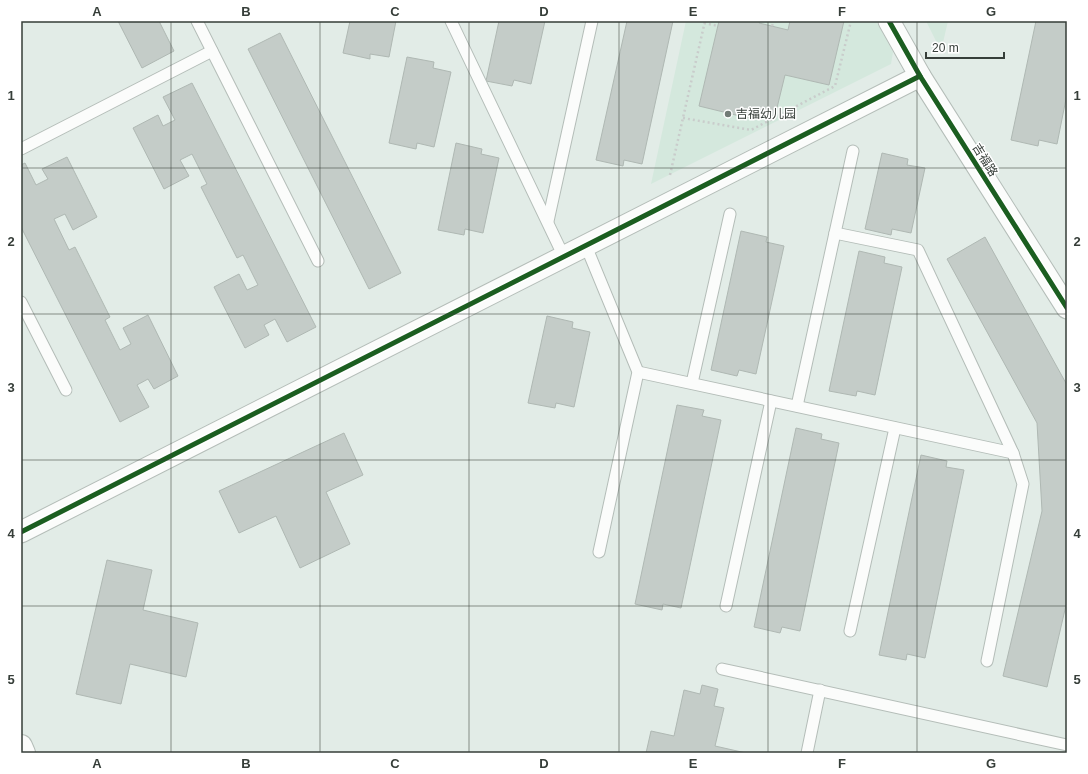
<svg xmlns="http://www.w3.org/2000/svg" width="1088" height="774" font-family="Arial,'Noto Sans SC',sans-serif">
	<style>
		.built { fill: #d4e8dd }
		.building { fill: #c4ccc8; stroke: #afb8b3 }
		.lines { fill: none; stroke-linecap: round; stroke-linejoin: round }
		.service-casing { stroke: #b4bdb8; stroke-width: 13 }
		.minor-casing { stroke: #b4bdb8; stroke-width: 23 }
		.tertiary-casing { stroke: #b4bdb8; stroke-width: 24 }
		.path { stroke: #c9cccb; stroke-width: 2.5; stroke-dasharray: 2 3; stroke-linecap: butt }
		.service { stroke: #fbfcfb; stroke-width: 11 }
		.minor { stroke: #fbfcfb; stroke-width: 21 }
		.tertiary { stroke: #fbfcfb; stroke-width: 22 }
		.cycleway-casing { stroke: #fff; stroke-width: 8 }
		.cycleway { stroke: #1b5e20; stroke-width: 5 }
		.grid { fill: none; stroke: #363e39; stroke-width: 1; stroke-opacity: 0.55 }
		.poi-dot { fill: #727b76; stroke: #fff; stroke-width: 1.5 }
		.labels { text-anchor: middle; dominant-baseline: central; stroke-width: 3; stroke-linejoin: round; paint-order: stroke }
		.poi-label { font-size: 12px; fill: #363e39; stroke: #fff; text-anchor: start }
		.street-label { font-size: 12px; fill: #363e39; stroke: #fff }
		.neatline { fill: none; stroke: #363e39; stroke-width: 1.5 }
		.grid-label { font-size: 13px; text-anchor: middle; font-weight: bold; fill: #363e39 }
	</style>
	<rect width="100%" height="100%" fill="#e2ece7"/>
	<g class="built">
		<path d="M 686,21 L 876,21 L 893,52 L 891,64 L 651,184 Z"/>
		<path d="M 928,21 L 948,21 L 941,51 L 927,23 Z"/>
	</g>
	<g class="building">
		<path d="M 118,21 L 159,21 L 174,51 L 142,68 Z"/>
		<path d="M 350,21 L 396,21 L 389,57 L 370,54 L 370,59 L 343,53 Z"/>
		<path d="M 499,21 L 545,21 L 531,84 L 514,80 L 512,86 L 486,81 Z"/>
		<path d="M 627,21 L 673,21 L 642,164 L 624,160 L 623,166 L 596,160 Z"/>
		<path d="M 719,21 L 760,21 L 759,23 L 788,30 L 790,21 L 844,21 L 829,85 L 785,75 L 775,116 L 750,110 L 748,118 L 699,106 Z"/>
		<path d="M 1036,21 L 1067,21 L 1067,94 L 1057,144 L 1039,140 L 1038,146 L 1011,140 Z"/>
		<path d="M 280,33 L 401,273 L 369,289 L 248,49 Z"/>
		<path d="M 407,57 L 434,62 L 433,68 L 451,72 L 434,147 L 417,143 L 416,149 L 389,143 Z"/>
		<path d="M 192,83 L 316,327 L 287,342 L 275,319 L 264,325 L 269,335 L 245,348 L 214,287 L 239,274 L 247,290 L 258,285 L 243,255 L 237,258 L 201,187 L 207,184 L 192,154 L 180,160 L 189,176 L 164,189 L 133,128 L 158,115 L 163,126 L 175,120 L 163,97 Z"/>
		<path d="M 456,143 L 482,149 L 481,154 L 499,158 L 483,233 L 465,229 L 464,235 L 438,230 Z"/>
		<path d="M 882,153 L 908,159 L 907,165 L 925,168 L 911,233 L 892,229 L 891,235 L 865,229 Z"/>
		<path d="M 67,157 L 97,217 L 73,230 L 65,214 L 54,219 L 69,250 L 75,247 L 110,317 L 105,320 L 120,350 L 131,344 L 123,328 L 148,315 L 178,376 L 154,389 L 148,379 L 137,385 L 149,407 L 120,422 L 21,227 L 21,165 L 25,163 L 36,185 L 48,179 L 42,169 Z"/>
		<path d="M 741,231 L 767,237 L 766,242 L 784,246 L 756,374 L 739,370 L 737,376 L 711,370 Z"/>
		<path d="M 985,237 L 1067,385 L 1067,601 L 1047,687 L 1003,676 L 1042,511 L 1037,423 L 947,259 Z"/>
		<path d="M 859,251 L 885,257 L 884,263 L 902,267 L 875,395 L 857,391 L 856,396 L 829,391 Z"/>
		<path d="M 547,316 L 573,322 L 572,328 L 590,332 L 574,407 L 556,403 L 555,408 L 528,403 Z"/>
		<path d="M 677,405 L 704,410 L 702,416 L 721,420 L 681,608 L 663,604 L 662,610 L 635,604 Z"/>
		<path d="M 796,428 L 822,434 L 821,439 L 839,443 L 800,631 L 782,627 L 780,633 L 754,627 Z"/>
		<path d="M 344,433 L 363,475 L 326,492 L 350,544 L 300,568 L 276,516 L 239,533 L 219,491 Z"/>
		<path d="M 921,455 L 947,461 L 946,467 L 964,470 L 925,658 L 907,654 L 906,660 L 879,655 Z"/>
		<path d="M 107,560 L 152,570 L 143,610 L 198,623 L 186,677 L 130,664 L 121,704 L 76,694 Z"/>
		<path d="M 702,685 L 718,689 L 714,706 L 724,708 L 715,746 L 746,753 L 646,753 L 651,731 L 674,736 L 684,690 L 700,694 Z"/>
	</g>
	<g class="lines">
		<defs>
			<g id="service">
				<path d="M 197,21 L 318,261"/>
				<path d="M 451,21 L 564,257"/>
				<path d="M 21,149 L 212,51"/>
				<path d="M 548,221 L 592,21"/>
				<path d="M 835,233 L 918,250 L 1013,453 L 1023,484 L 987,661"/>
				<path d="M 586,246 L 638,372 L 599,552"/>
				<path d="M 21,302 L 66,390"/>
				<path d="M 638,372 L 1013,453"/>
				<path d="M 692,383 L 730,214"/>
				<path d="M 797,406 L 853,151"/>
				<path d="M 726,606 L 771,401"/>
				<path d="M 850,631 L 895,428"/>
				<path d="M 722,669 L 1067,745"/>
				<path d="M 807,753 L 820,690"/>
			</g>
			<g id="minor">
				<path d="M 889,21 L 920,76 L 1067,308"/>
				<path d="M 21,532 L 920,76"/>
			</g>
			<path id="tertiary" d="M 21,746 L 24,753"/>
		</defs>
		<use href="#service" class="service-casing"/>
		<use href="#minor" class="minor-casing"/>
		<use href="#tertiary" class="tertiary-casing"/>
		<g class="path">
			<path d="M 704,23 L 718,26"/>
			<path d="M 772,26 L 774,21"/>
			<path d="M 683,118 L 751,130 L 835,86 L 851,21"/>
			<path d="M 670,175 L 705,21"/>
		</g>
		<use href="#service" class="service"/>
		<use href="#minor" class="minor"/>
		<use href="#tertiary" class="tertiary"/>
		<defs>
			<g id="cycleway">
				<path d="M 889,21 L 920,76 L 1067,308"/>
				<path d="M 21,532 L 920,76"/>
			</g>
		</defs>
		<use href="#cycleway" class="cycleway-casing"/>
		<use href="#cycleway" class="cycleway"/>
	</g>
	<path class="grid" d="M 171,21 L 171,753M 320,21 L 320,753M 469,21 L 469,753M 619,21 L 619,753M 768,21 L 768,753M 917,21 L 917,753M 21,168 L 1067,168M 21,314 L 1067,314M 21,460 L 1067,460M 21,606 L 1067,606"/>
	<circle class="poi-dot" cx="728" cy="114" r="4"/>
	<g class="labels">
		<g class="poi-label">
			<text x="736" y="114">吉福幼儿园</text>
		</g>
		<g class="street-label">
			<text transform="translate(985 160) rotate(58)">吉福路</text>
		</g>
	</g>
	<rect width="1088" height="774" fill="none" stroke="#ffffff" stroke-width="44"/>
	<path d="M926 52v6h78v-6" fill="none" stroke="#363e39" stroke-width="2"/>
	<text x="932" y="52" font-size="12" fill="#363e39" stroke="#ffffff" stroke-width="3" paint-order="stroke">20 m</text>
	<rect x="22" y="22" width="1044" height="730" class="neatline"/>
	<g class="grid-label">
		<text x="97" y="16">A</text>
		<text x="246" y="16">B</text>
		<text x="395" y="16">C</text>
		<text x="544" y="16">D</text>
		<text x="693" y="16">E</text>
		<text x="842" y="16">F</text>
		<text x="991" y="16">G</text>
		<text x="11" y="100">1</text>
		<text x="1077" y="100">1</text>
		<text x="11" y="246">2</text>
		<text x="1077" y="246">2</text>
		<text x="11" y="392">3</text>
		<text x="1077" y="392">3</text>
		<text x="11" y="538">4</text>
		<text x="1077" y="538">4</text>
		<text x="11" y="684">5</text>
		<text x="1077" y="684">5</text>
		<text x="97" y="768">A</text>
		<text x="246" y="768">B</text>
		<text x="395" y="768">C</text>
		<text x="544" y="768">D</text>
		<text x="693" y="768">E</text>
		<text x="842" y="768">F</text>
		<text x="991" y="768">G</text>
	</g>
</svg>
